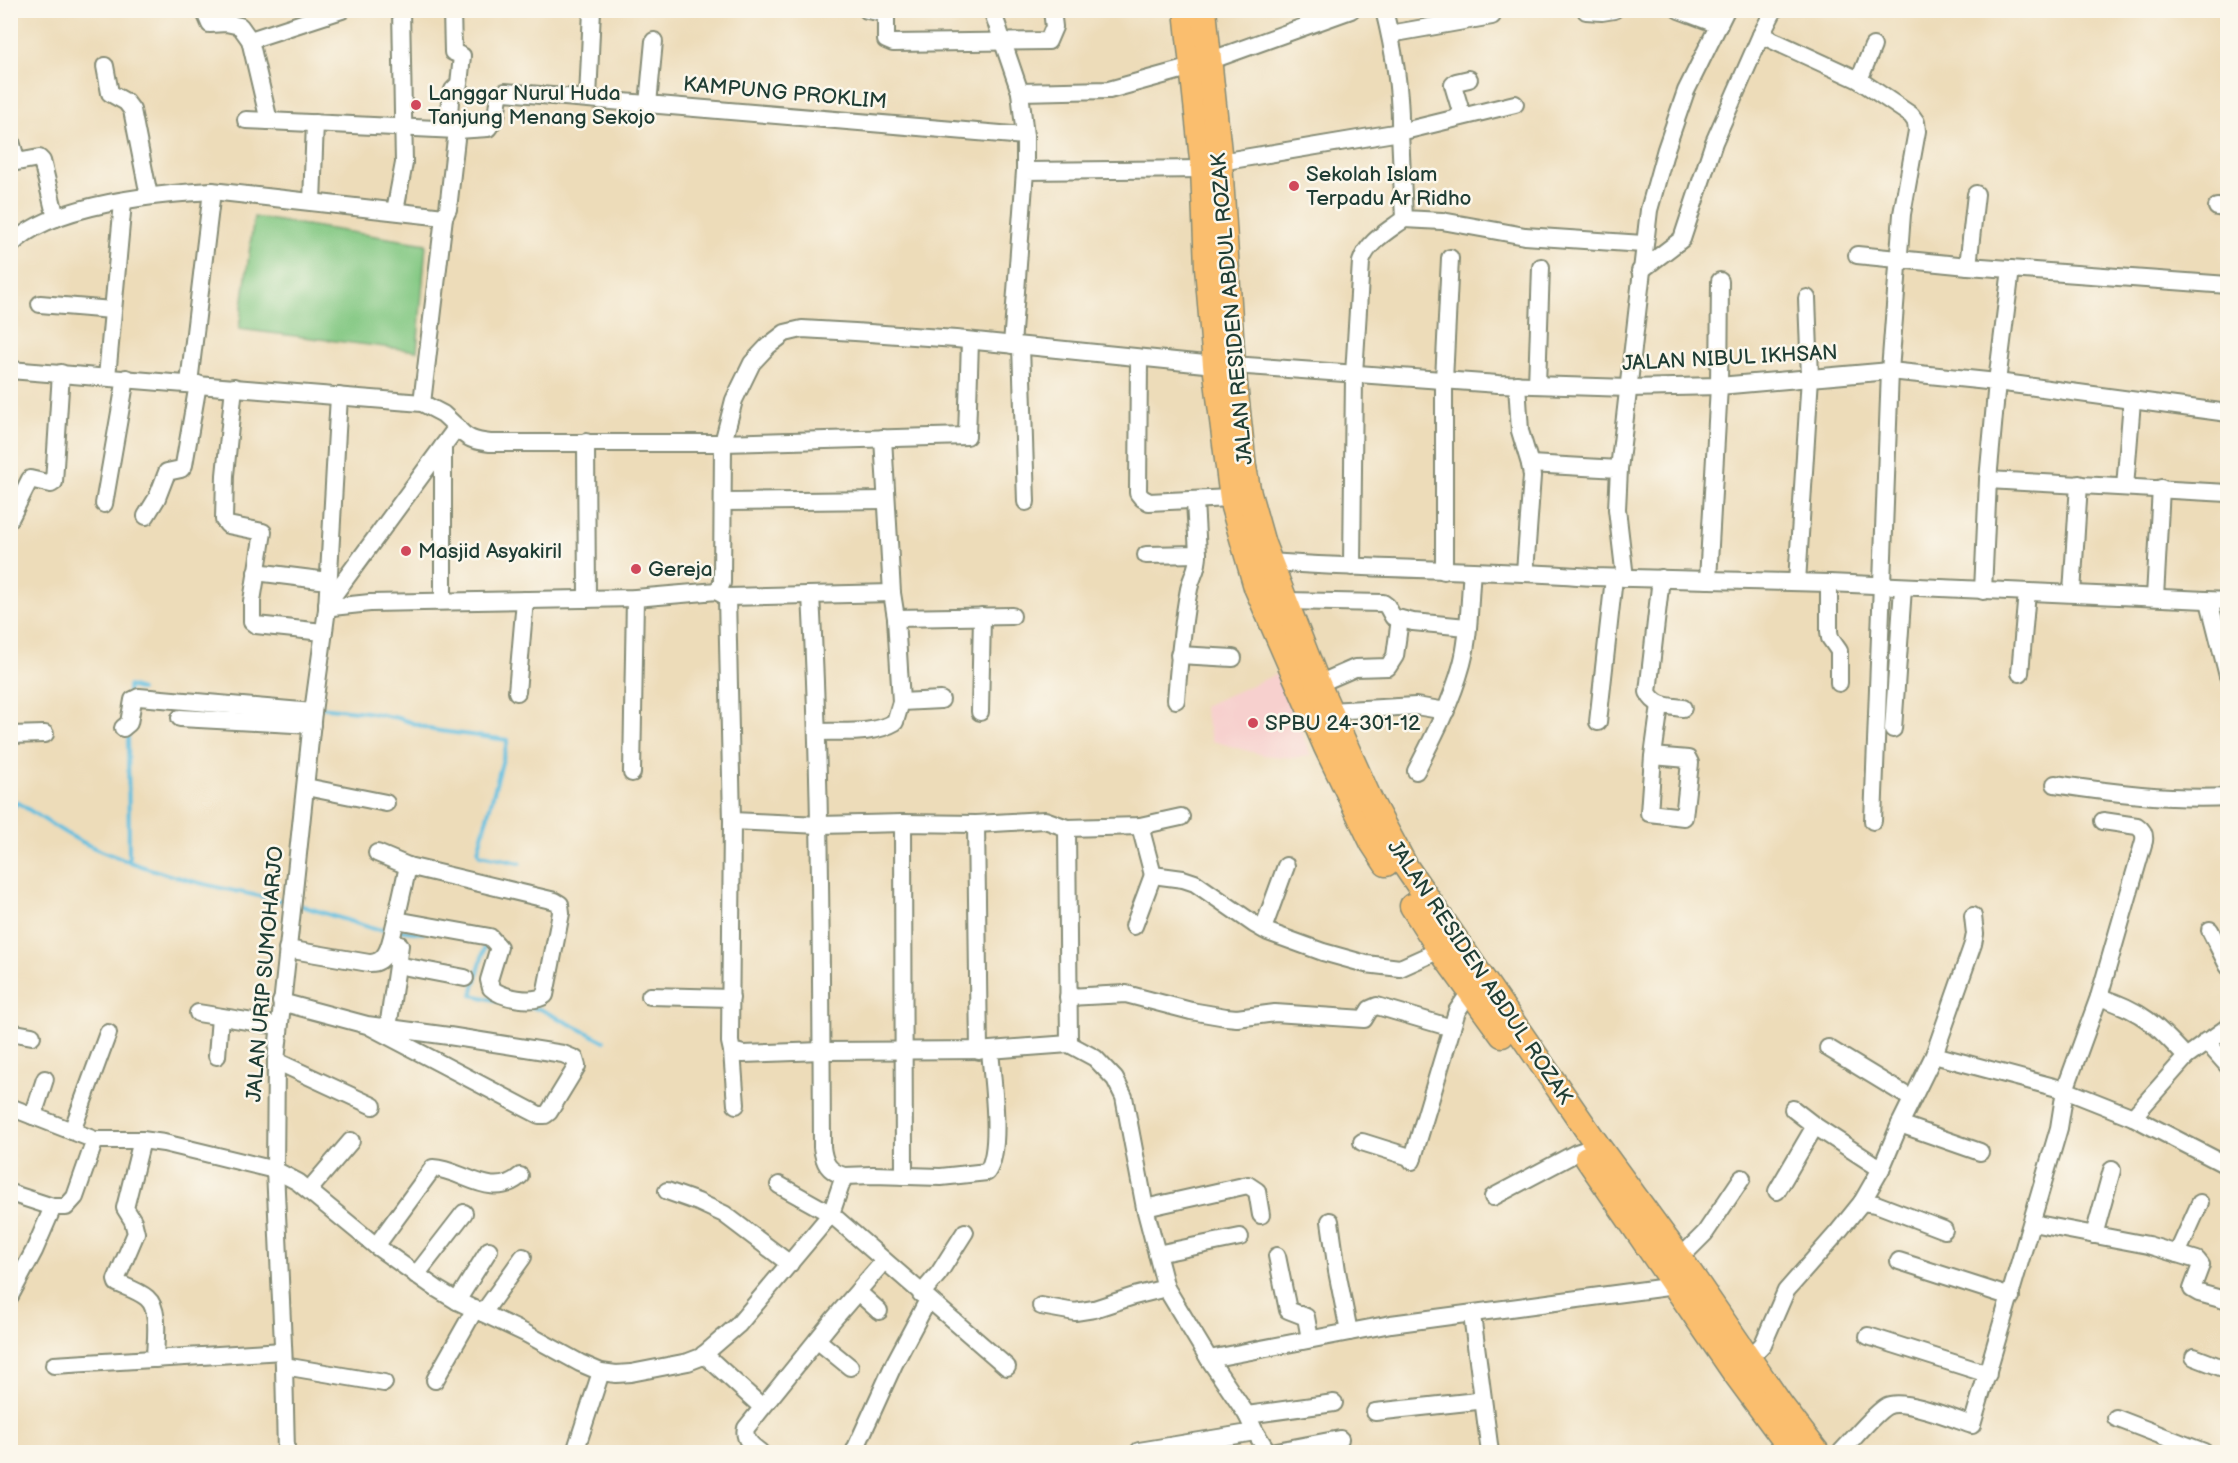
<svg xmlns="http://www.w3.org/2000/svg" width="2238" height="1463" font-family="'Balsamiq Sans',sans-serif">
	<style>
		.built { fill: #f7d0ce }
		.green { fill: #81c781; stroke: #50825a; stroke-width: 1.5 }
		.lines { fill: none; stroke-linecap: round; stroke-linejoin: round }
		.stream { stroke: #61bedf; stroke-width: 4 }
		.minor-casing { stroke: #868c76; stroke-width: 20 }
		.highway-casing { stroke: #868c76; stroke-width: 27 }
		.minor { stroke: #fff; stroke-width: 16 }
		.highway { stroke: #fabe6e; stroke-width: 24 }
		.poi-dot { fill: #d1495b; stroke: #fbf7ec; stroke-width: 2 }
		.labels { text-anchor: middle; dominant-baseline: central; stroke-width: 5; stroke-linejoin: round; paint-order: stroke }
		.poi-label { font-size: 21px; fill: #1f3d34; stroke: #fbf7ec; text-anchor: start }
		.street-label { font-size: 21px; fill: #1f3d34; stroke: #fbf7ec }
	</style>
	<rect width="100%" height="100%" fill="#fbf7ec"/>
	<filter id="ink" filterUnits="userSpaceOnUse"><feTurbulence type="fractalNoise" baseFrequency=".0167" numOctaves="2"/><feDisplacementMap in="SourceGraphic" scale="12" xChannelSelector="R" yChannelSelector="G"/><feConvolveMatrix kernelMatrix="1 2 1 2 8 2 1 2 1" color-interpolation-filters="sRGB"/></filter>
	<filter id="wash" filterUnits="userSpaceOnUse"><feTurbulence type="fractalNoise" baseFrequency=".008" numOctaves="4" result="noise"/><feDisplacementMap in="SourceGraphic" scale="24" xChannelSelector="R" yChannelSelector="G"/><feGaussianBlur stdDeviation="1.35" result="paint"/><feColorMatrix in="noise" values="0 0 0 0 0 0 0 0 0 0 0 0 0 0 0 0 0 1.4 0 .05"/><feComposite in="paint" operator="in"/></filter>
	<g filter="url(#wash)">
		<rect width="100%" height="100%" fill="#eddcb9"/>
		<path class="built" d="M 1279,673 L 1311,756 L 1293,758 L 1263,755 L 1212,741 L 1203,706 Z"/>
		<path class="green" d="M 254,217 L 426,244 L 417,351 L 239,329 Z"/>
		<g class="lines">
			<g class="stream">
				<path d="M 128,698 L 128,686 L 141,690"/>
				<path d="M 319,707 L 366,712 L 398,718 L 433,730 L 508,740 L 478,851 L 480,855 L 520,863"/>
				<path d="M 128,732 L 129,861"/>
				<path d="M 10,813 L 17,802 C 45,820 73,840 104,852 C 163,877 227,890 289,902"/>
				<path d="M 296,904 L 374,929 L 390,930"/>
				<path d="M 397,930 L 423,933"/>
				<path d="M 486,942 L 472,995 L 499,1001"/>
				<path d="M 527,1007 L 540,1009 L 604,1041"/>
			</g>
		</g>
	</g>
	<g filter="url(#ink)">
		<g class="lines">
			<defs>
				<g id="minor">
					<path d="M 204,10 L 210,24 L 226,23 L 240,26 L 250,40 L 269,121"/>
					<path d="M 867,10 L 883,13 L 886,16 L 886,40 L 893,43 L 1048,41 L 1054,27 L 1052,10"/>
					<path d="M 992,10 L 1020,92 L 1025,136"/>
					<path d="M 1679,10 L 1719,25"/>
					<path d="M 1586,11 L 1602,12 L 1614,10"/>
					<path d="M 1390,34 L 1492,16"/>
					<path d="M 1761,35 L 1859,80 L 1911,115 L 1916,122 L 1917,131 L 1902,214 L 1890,371 L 1873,821"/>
					<path d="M 250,40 L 342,10"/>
					<path d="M 1209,61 L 1351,10"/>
					<path d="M 105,66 L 110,93 L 126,102 L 132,110 L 149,196"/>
					<path d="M 1859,80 L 1873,46"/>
					<path d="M 1020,92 L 1109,90 L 1192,67"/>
					<path d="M 588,98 L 592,10"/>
					<path d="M 648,104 L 654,41"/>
					<path d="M 1515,104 L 1400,132 L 1404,219 L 1442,221 L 1525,236 L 1643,244"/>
					<path d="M 1462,115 L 1453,85 L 1456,82 L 1469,79"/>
					<path d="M 246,120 L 457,130 L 488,128 L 496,117 L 499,96 L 505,92 L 1025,136 L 1025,171"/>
					<path d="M 448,129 L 450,101 L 453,90 L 459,84 L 462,56 L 453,52 L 452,10"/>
					<path d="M 10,138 L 17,162 L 39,158 L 42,161 L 56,218"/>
					<path d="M 1220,162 L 1400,132 C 1401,91 1394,50 1384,10"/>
					<path d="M 312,202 L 315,123"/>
					<path d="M 2217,207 L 2228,208"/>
					<path d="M 395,211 L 404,163 L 401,10"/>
					<path d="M 10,246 C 49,204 158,194 212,191 L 444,217 L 448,209 L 457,130"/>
					<path d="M 1857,255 L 1968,266 L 2228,285"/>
					<path d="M 1968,266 L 1976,194"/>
					<path d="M 1640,271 L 1682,239 L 1714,142 L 1761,35 L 1774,10"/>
					<path d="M 40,304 L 112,310"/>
					<path d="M 1012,345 L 1025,171 L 1203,169"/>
					<path d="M 1021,346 L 1026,502"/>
					<path d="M 1139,359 L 1138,493 L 1142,498 L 1149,502 L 1230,498"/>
					<path d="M 1233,365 L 1498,384 L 1629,388 L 1719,386 L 1890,371 L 1997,382 L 2228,413"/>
					<path d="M 10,370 L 422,403 L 443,414 L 457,427 L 327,604"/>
					<path d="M 107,377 L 123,202"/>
					<path d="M 189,383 L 212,191"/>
					<path d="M 1517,384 L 1520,431 L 1530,464 L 1532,476 L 1525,572"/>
					<path d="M 1537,385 L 1541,267"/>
					<path d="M 234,387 L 225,475 L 224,520 L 228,525 L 263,532 L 252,601 L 252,622 L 256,625 L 323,632"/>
					<path d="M 422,403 L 444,217"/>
					<path d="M 457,427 C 466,439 475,441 490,443 L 723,443 L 967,436 L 970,341"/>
					<path d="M 586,442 L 587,599"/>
					<path d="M 443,446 L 443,601"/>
					<path d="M 1530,464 L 1619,469 L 1617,509 L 1625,578"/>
					<path d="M 1619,469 L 1649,210 L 1666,149 L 1686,91 L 1726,10"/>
					<path d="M 1988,480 L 2228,493"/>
					<path d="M 2125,487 L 2132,401"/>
					<path d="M 723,502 L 886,500"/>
					<path d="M 104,504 L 126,378"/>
					<path d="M 146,516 L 157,498 L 167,472 L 181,469 L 184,465 L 198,384"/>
					<path d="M 10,519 L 30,479 L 51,484 L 54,482 L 61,373"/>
					<path d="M 1146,555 L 1198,554 L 1195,501"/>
					<path d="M 1270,562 C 1378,570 1486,569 1593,577 L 1829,583 L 2228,601"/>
					<path d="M 1352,567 L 1354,374 L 1361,262 C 1367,242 1388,231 1404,219"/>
					<path d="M 1444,571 L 1444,380 L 1450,258"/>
					<path d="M 256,572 L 328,581"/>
					<path d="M 1661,578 L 1648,692 C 1655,707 1668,706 1683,708"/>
					<path d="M 1708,580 L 1719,386 L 1720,281"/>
					<path d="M 1797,582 L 1810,377 L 1807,298"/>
					<path d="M 1829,583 L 1829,631 L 1830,638 L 1839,651 L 1839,683"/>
					<path d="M 1983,591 L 1988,480 L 1997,382 L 2011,269"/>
					<path d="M 718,592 L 727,597 L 892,593 L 883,438"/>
					<path d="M 892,593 L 896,618 L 1012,616"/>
					<path d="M 2072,593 L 2079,484"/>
					<path d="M 727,597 L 732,821 L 730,1042 L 732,1051 L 743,1054 L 821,1051 L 990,1050 L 1069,1044 L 1095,1058 L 1115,1079 L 1124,1097 L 1145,1208 L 1166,1288 L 1209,1359 L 1247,1415 L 1255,1432 L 1268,1452"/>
					<path d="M 2155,597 L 2161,488"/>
					<path d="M 1286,601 L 1383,603 L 1387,606 L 1393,617 L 1413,622 L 1467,627"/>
					<path d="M 2209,601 L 2228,676"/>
					<path d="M 327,609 L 332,607 L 370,603 L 635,598 L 717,591 L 722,583 L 723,443 L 734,400 L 752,363 L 768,346 L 785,333 L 802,329 L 855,332 L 956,339 L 1215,365"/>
					<path d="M 1179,655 L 1233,658"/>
					<path d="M 2020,673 L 2027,592"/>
					<path d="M 1318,684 L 1355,668 L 1388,667 L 1395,656 L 1400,619"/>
					<path d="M 517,692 L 525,600"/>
					<path d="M 1176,700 C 1179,663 1182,625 1189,589 C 1192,574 1198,571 1198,554"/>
					<path d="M 901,702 L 941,700"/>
					<path d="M 1329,711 L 1416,706 L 1446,711"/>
					<path d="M 980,712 L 982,616"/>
					<path d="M 180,718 L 312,725"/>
					<path d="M 1598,722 L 1614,578"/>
					<path d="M 123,728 L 129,723 L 133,700 L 139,697 L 313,712"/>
					<path d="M 1893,729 L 1903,588"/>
					<path d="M 818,732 C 843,731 873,735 895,722 L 901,702 L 896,618"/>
					<path d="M 10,735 L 45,734"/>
					<path d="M 1653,756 L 1649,813 L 1684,817 L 1690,763 L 1688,759 L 1653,756 L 1660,705"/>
					<path d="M 1416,771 C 1434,736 1452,701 1462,664 C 1470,634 1469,601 1472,571"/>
					<path d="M 632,773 L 635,598"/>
					<path d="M 2055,784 C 2112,793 2170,800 2228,797"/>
					<path d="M 306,787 L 386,803"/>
					<path d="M 732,821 L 820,825 L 903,823 L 976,824 L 1045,820 L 1067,828 L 1140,826 L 1181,817"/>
					<path d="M 903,823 L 904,1176"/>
					<path d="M 976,824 L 979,1051"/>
					<path d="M 1140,826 L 1153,875 L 1183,879 L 1195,883 L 1254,924 L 1268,932 L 1323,952 L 1366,964 L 1400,968 L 1440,950"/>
					<path d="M 1067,828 L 1069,1044"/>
					<path d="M 377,853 L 408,866"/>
					<path d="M 408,866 L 555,901 L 560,904 L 561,913 L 545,995 C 534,1004 501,998 491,988 L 489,980 L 499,947 L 490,937 L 396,920 Z"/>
					<path d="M 1134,926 L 1153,875"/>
					<path d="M 1263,929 L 1286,866"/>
					<path d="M 2210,930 L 2228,966"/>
					<path d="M 287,949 L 369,963 C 390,964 391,937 396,920"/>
					<path d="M 397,965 L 465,978"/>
					<path d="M 650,996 L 731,998"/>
					<path d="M 1068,997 L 1126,994 L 1191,1011 L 1226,1017 L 1237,1018 L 1275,1013 L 1364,1019 L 1370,1009 L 1377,1006 L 1452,1028"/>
					<path d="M 2099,997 C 2141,1010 2157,1025 2186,1057"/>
					<path d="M 281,1002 L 367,1025 L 449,1036 L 563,1054 L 575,1059 L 577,1066 L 549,1112 L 545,1115 L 539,1115 L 367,1025"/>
					<path d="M 198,1013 L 278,1026"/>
					<path d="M 388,1028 L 400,945"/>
					<path d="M 10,1032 L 32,1036"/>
					<path d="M 2206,1041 L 2228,1066"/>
					<path d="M 1828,1048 L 1912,1099"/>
					<path d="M 732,1051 L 736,1105"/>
					<path d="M 1934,1055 L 2065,1090 L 2133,1117 L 2228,1166"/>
					<path d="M 217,1056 L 220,1017"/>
					<path d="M 276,1061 L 373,1106"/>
					<path d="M 10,1107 L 95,1140 L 142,1140 L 164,1143 L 275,1170 L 298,1182 L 376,1246 L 437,1289 L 457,1301 L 525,1333 L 580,1363 L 601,1372 L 616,1374 L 631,1373 L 688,1362 L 701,1357 L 738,1325 L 831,1214 L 844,1176 C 828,1171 824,1163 822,1147 C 821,963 821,779 811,595"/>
					<path d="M 1793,1109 L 1815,1126"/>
					<path d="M 33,1116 L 45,1079"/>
					<path d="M 2133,1117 L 2186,1057 L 2228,1027"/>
					<path d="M 1900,1124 L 1980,1152"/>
					<path d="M 72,1131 L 108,1033"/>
					<path d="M 142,1140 L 125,1208 L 133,1221 L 136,1233 L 116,1280 L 117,1283 C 126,1287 139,1291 147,1298 C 161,1310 155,1342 155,1359"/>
					<path d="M 1362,1142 L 1413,1158"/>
					<path d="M 1412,1161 L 1457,1011 L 1470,992"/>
					<path d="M 844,1176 L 873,1175 L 941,1177 L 987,1172 C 1003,1150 992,1079 990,1050"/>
					<path d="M 779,1185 L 831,1214 L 1007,1367"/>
					<path d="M 309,1190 L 351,1141"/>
					<path d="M 667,1191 L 698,1202 L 724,1214 L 790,1264"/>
					<path d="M 1777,1191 L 1815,1126 L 1881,1169"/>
					<path d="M 10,1193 L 53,1207 L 66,1207 L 75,1197 L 95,1140"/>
					<path d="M 1493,1197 L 1576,1153 L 1597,1146"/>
					<path d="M 1862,1202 L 1876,1204 L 1944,1230"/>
					<path d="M 1145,1208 L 1248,1185 L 1257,1191 L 1261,1215"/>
					<path d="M 1330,1221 L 1337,1271 L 1349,1332"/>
					<path d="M 2032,1223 L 2148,1245 L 2197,1260 L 2201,1265 L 2192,1289 L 2199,1293 L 2228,1301"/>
					<path d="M 2094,1235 L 2112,1170"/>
					<path d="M 376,1246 L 433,1168 C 462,1169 491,1201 520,1176"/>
					<path d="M 1157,1254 L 1240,1237"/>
					<path d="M 2177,1254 L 2200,1203"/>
					<path d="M 1277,1256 L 1288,1310 L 1306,1317 L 1310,1339"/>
					<path d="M 1680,1258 L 1705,1233 L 1742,1178"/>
					<path d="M 1899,1261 L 2011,1297"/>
					<path d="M 416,1275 L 464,1213"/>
					<path d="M 858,1292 L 879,1311"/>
					<path d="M 921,1294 L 939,1273 L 965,1232"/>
					<path d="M 10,1296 L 34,1251 L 53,1207"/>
					<path d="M 457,1301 L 489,1250"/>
					<path d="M 1041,1306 L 1075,1312 L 1094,1309 L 1134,1296 L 1166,1288"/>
					<path d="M 483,1313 L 523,1257"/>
					<path d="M 1472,1315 L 1490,1452"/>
					<path d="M 1868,1336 L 1988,1374"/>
					<path d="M 817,1340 L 850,1367"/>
					<path d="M 704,1354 L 762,1407"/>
					<path d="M 2194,1357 L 2228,1370"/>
					<path d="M 1209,1359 L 1391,1324 L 1675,1286"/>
					<path d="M 1749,1359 L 1763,1344 L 1786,1291 L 1837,1233 L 1862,1202 L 1881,1169 L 1900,1124 L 1934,1055 L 1973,944 L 1975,934 L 1973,916"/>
					<path d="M 54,1365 L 283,1351"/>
					<path d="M 284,1366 L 384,1383"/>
					<path d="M 435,1380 L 475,1309"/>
					<path d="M 1375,1412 L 1477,1401 L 1481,1396"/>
					<path d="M 1247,1415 L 1334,1403"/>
					<path d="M 2116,1418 L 2204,1452"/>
					<path d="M 1139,1451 L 1255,1432"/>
					<path d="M 286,1452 L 284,1366 L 275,1170 L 276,1061 L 313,712 L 327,609 L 339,396"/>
					<path d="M 575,1452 L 601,1372"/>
					<path d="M 760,1452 C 752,1446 743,1439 746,1428 L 833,1320 L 878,1268"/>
					<path d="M 854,1452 L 894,1364 L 928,1300"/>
					<path d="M 1271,1452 L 1340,1439"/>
					<path d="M 1841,1452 C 1852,1441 1874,1413 1887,1406 C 1903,1398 1954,1419 1972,1425 L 2059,1128 L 2065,1090 L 2099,997 L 2144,841 C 2145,834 2143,830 2137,826 L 2103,821"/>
				</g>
				<g id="highway">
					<path d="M 1186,10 L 1203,169 L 1207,267 L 1215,365 L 1233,507 L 1256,587 L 1326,747 L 1373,844 L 1386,864"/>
					<path d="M 1204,10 L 1220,162 L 1233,365 L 1244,467 L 1249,494 L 1263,544 L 1318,684 L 1371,802 L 1406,867 L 1598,1146 L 1680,1258 L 1781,1405 L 1817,1452"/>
					<path d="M 1412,906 L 1440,950 L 1502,1035"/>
					<path d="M 1587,1158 L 1734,1372 L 1793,1452"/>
				</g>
			</defs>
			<use href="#minor" class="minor-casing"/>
			<use href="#highway" class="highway-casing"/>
			<use href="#minor" class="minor"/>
			<use href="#highway" class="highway"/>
		</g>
	</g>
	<g class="poi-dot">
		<circle cx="416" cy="105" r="6"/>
		<circle cx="1294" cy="186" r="6"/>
		<circle cx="406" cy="551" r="6"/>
		<circle cx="636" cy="569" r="6"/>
		<circle cx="1253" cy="723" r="6"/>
	</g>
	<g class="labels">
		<g class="poi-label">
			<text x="428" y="93">Langgar Nurul Huda<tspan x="428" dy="24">Tanjung Menang Sekojo</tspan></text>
			<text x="1306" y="174">Sekolah Islam<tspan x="1306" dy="24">Terpadu Ar Ridho</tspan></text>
			<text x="418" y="551">Masjid Asyakiril</text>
			<text x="648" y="569">Gereja</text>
			<text x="1265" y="723">SPBU 24-301-12</text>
		</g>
		<g class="street-label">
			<text transform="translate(785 93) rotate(5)">KAMPUNG PROKLIM</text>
			<text transform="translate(1232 309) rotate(-95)">JALAN RESIDEN ABDUL ROZAK</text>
			<text transform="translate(1730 358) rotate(-3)">JALAN NIBUL IKHSAN</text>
			<text transform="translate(1480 972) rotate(56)">JALAN RESIDEN ABDUL ROZAK</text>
			<text transform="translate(265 974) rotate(-85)">JALAN URIP SUMOHARJO</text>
		</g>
	</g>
	<rect width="2238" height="1463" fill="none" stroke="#fbf7ec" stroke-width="36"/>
</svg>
